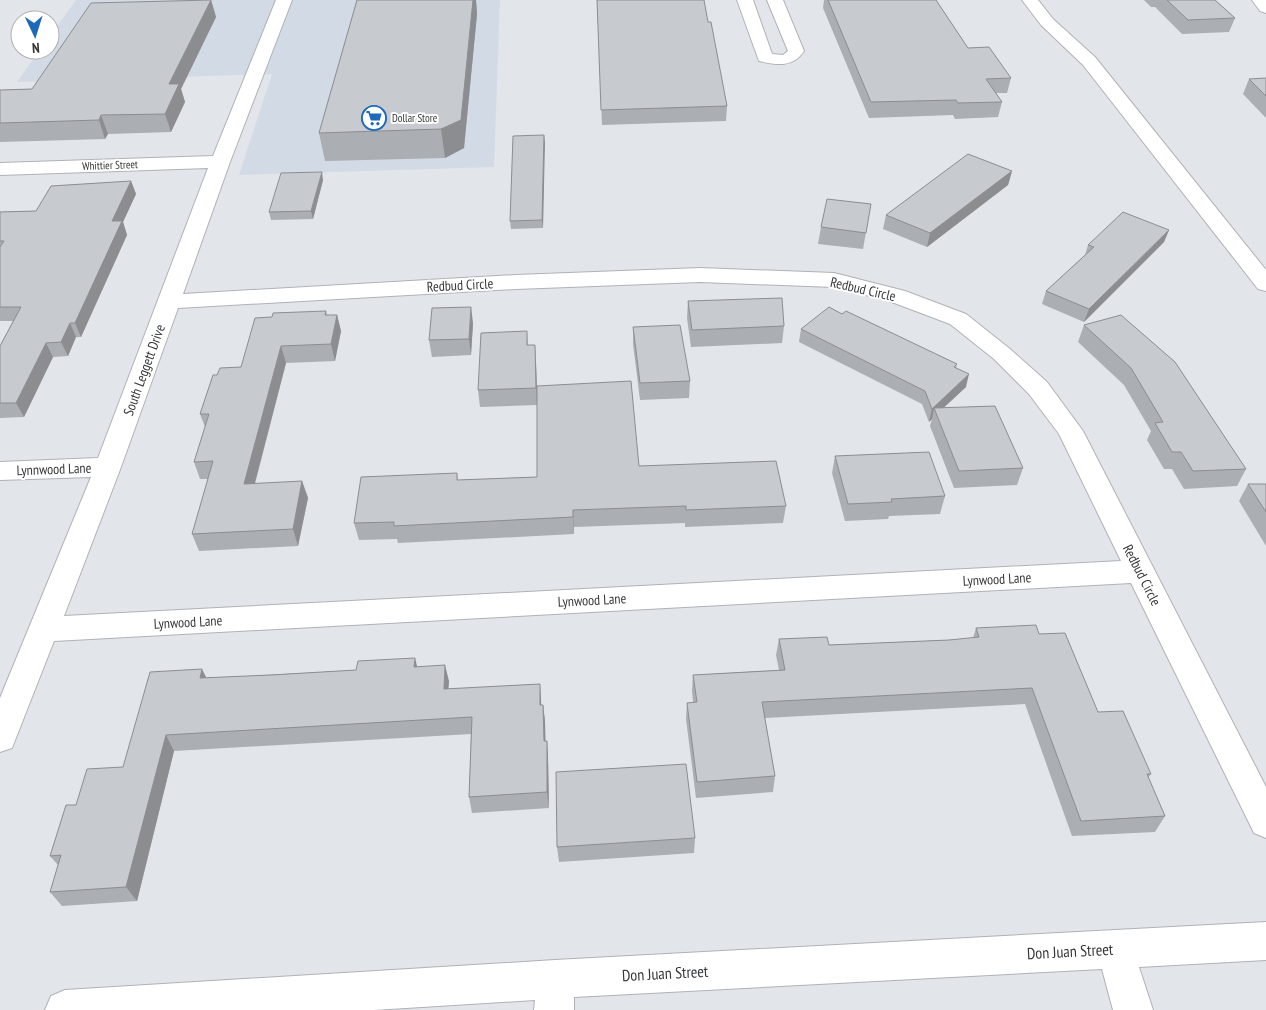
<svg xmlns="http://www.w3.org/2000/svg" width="1266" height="1010" font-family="'PT Sans Narrow',sans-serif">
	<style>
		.built { fill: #d2dae5 }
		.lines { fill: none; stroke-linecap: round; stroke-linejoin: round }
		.minor-casing { stroke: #aeb2b6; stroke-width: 2 }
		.minor { fill: #fff; fill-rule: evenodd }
		.wall { fill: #abaeb2 }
		.shaded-wall { fill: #8b8d91 }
		.building { fill: #c7cacf; stroke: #8b8d91 }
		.labels { text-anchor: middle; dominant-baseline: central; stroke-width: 4; stroke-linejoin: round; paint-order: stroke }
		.far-poi-label { font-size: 11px; fill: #363739; stroke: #fff; text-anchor: start }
		.far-street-label { font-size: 11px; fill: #363739; stroke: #fff }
		.street-label { font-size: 14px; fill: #363739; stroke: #fff }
		.near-street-label { font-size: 16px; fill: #363739; stroke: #fff }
	</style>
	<rect width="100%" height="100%" fill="#e2e6ea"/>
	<path class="built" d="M 76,0 L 500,0 L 494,167 L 239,175 L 272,74 L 17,82 L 40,50 L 50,50 L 50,36 Z"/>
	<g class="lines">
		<defs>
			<g id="minor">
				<path d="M 276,0 L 292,0 L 230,162 L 183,294 L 516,275 L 700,268 L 834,273 L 905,291 L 966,314 L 1010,349 L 1047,382 L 1083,431 L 1266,787 L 1266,838 L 1254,833 L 1131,583 L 54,641 L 12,748 L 0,752 L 0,698 L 91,477 L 0,480 L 0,462 L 98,458 L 208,168 L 0,175 L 0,163 L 213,156 ZM 700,282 L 834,287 L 889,301 L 950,324 L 994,359 L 1029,394 L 1059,434 L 1121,561 L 64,616 L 121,467 L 178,308 L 516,289 Z"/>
				<path d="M 737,0 L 753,0 L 772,54 L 783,55 L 788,51 L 767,0 L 783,0 L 804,51 C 793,68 777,65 759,61 Z"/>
				<path d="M 1022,0 L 1038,0 L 1053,19 L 1095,57 L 1266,270 L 1266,291 L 1258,289 L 1083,65 L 1041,25 Z"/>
				<path d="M 1252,0 L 1266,0 L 1266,13 L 1260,11 Z"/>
				<path d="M 1266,922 L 1266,960 L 1139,967 L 1153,1010 L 1113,1010 L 1102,969 L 574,997 L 574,1010 L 534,1010 L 535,1000 L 374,1010 L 45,1010 L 51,996 L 65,990 L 555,960 Z"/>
			</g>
		</defs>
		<use href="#minor" class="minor-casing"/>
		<use href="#minor" class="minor"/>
	</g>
	<g class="wall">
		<path d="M 211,0 L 216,17 L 181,89 L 185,102 L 171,132 L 108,134 L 105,139 L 0,142 L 0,90 L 32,89 Z"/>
		<path d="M 357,0 L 476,0 L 477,14 L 464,148 L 445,158 L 325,161 L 319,133 Z"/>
		<path d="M 597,0 L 708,22 L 727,106 L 726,121 L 602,125 Z"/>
		<path d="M 824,0 L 936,0 L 968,48 L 1011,78 L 1007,93 L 996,93 L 1002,102 L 998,117 L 955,119 L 953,115 L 869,118 L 823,8 Z"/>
		<path d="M 1144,0 L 1215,0 L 1235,18 L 1229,32 L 1182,34 L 1155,7 L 1151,7 Z"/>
		<path d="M 1266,78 L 1266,118 L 1243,94 L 1249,79 Z"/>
		<path d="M 544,135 L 543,228 L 511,229 L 510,221 Z"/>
		<path d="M 1012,171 L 1008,185 L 927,247 L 883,229 L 886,215 Z"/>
		<path d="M 323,180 L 313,219 L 271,220 L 269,212 Z"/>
		<path d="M 131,181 L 136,194 L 123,222 L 127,235 L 81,337 L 76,337 L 68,356 L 53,357 L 24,417 L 0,418 L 0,346 L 13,321 L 0,321 L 0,212 L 36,211 Z"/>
		<path d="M 871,204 L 863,249 L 818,244 L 821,227 Z"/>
		<path d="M 1169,230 L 1164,242 L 1084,322 L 1042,304 L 1046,291 L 1085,255 L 1088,245 Z"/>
		<path d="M 688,301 L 784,326 L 782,343 L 691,347 L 687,318 Z"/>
		<path d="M 326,311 L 327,315 L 337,315 L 341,331 L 335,361 L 286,363 L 255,484 L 302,481 L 308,498 L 298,546 L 199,551 L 192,534 L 208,479 L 200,479 L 194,462 L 205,427 L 200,414 L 217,375 L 241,367 L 272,317 Z"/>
		<path d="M 842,314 L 957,364 L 956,368 L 966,387 L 943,408 L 1023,468 L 1017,485 L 954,488 L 930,426 L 932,419 L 929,422 L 922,404 L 799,342 L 801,329 Z"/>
		<path d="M 473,323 L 471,355 L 432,357 L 429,340 Z"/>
		<path d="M 1084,325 L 1246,469 L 1237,486 L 1184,489 L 1172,469 L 1164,469 L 1147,440 L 1151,431 L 1124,385 L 1078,342 Z"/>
		<path d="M 633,327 L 690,381 L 689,398 L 640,400 L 633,344 Z"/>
		<path d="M 527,331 L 528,345 L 536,362 L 537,386 L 639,466 L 786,506 L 783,523 L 685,527 L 685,523 L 574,527 L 574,534 L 398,543 L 397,539 L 359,540 L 354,523 L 457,473 L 458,480 L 537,477 L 537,405 L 480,407 L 478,390 Z"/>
		<path d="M 835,456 L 945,496 L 940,514 L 889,516 L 888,519 L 845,521 L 832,473 Z"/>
		<path d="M 1248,484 L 1266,484 L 1266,546 L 1239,501 Z"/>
		<path d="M 976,628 L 1039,634 L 1098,712 L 1151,774 L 1148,778 L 1165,816 L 1155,832 L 1072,836 L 1025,704 L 765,718 L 775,776 L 773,792 L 696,798 L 686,719 L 687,703 L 693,702 L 692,691 L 693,675 L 779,670 L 776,655 L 779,639 L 829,645 L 949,640 L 973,638 Z"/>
		<path d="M 417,667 L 449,681 L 448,689 L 540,684 L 541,705 L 543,705 L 545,721 L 545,741 L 547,741 L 548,757 L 549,808 L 472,813 L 469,797 L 471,734 L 174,751 L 137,901 L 62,906 L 50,892 L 58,865 L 50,856 L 76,805 L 123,767 L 207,678 Z"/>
		<path d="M 695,838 L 694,853 L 559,862 L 557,847 Z"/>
	</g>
	<g class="shaded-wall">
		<path d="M 211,0 L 216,17 L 181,89 L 185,102 L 171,132 L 165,114 L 169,84 Z"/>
		<path d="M 473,0 L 476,0 L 477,14 L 464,148 L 445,158 L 441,129 Z"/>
		<path d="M 101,115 L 108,134 L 105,139 L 99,120 Z"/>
		<path d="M 544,135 L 545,143 L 543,228 L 542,220 Z"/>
		<path d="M 1012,171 L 1008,185 L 927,247 L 930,233 Z"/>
		<path d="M 322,172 L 323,180 L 313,219 L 311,211 Z"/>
		<path d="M 131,181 L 136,194 L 123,222 L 127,235 L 81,337 L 75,323 L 112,221 Z"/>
		<path d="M 1169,230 L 1164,242 L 1084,322 L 1089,309 Z"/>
		<path d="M 471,307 L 473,323 L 471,355 L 469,339 Z"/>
		<path d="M 337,315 L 341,331 L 335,361 L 331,344 Z"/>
		<path d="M 70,323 L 76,337 L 68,356 L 61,342 Z"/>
		<path d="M 46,343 L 53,357 L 24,417 L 16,403 Z"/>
		<path d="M 535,345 L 536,362 L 537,405 L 536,388 Z"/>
		<path d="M 281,346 L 286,363 L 250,501 L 244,484 Z"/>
		<path d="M 969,374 L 966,387 L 937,414 L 934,408 L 932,419 L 929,422 L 932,409 Z"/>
		<path d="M 302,481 L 308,498 L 298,546 L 293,529 Z"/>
		<path d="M 573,510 L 574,527 L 574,534 L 573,517 Z"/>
		<path d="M 415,658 L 419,674 L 414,667 Z"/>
		<path d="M 445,665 L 449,681 L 447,706 L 444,689 Z"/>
		<path d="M 202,669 L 210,685 L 200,678 Z"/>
		<path d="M 540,684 L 541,700 L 542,721 L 540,705 Z"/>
		<path d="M 543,705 L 545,721 L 546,757 L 544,741 Z"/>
		<path d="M 166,735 L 174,751 L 137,901 L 126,887 Z"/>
		<path d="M 547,741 L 548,757 L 549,808 L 547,792 Z"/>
	</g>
	<g class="building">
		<path d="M 211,0 L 169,84 L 179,84 L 165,114 L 101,115 L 99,120 L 0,123 L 0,90 L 32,89 L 91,3 Z"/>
		<path d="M 357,0 L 473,0 L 461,120 L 441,129 L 319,133 Z"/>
		<path d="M 597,0 L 704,0 L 708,22 L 711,22 L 727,106 L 601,110 Z"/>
		<path d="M 828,0 L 936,0 L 968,48 L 989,47 L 1011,78 L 986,79 L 1002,102 L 958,103 L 956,100 L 871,102 Z"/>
		<path d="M 1167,0 L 1215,0 L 1235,18 L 1188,20 Z"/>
		<path d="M 1266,78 L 1266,96 L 1249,79 Z"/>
		<path d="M 544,135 L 542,220 L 510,221 L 513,136 Z"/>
		<path d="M 968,154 L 1012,171 L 930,233 L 886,215 Z"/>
		<path d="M 322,172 L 311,211 L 269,212 L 281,173 Z"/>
		<path d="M 131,181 L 112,221 L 122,221 L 75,323 L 70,323 L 61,342 L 46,343 L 16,403 L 0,403 L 0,346 L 21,307 L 0,307 L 0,247 L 4,241 L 0,241 L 0,212 L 36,211 L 51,186 Z"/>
		<path d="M 827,199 L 871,204 L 866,233 L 821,227 Z"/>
		<path d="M 1123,212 L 1169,230 L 1089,309 L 1046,291 L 1094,247 L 1088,245 Z"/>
		<path d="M 782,298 L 784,326 L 692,330 L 688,301 Z"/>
		<path d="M 471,307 L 469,339 L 429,340 L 432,308 Z"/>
		<path d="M 829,307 L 842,314 L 846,311 L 957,364 L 954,367 L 969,374 L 932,409 L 925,391 L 801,329 Z"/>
		<path d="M 326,311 L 325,315 L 337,315 L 331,344 L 281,346 L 244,484 L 302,481 L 293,529 L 192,534 L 213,461 L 194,462 L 209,414 L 200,414 L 213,375 L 217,375 L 220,368 L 241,367 L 255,318 L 272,317 L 273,313 Z"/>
		<path d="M 1121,315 L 1175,362 L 1246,469 L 1193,471 L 1181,452 L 1172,452 L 1155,423 L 1163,422 L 1131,368 L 1084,325 Z"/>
		<path d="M 680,325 L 690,381 L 640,383 L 633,327 Z"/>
		<path d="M 527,331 L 527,345 L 535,345 L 536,388 L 478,390 L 481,333 Z"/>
		<path d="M 631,381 L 639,466 L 776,461 L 786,506 L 686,510 L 686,506 L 573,510 L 573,517 L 394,526 L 394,522 L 354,523 L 361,477 L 457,473 L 457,480 L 537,477 L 537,386 Z"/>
		<path d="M 995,406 L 1023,468 L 959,471 L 934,408 Z"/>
		<path d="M 929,452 L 945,496 L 891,499 L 892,502 L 848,504 L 835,456 Z"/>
		<path d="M 1248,484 L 1266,484 L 1266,512 Z"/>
		<path d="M 1036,625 L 1039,634 L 1065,633 L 1098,712 L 1123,711 L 1151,774 L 1147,774 L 1165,816 L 1081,821 L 1032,688 L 762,702 L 775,776 L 697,782 L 687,703 L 697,702 L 693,675 L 785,670 L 779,639 L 827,637 L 829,645 L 949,640 L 979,637 L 976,628 Z"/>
		<path d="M 415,658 L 414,667 L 445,665 L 444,689 L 540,684 L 540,705 L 543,705 L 544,741 L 547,741 L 547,792 L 469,797 L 472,717 L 166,735 L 126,887 L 50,892 L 61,855 L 50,856 L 66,805 L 76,805 L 87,769 L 123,767 L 150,672 L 202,669 L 200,678 L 271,675 L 356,670 L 358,661 Z"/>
		<path d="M 686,764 L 695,838 L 557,847 L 556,772 Z"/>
	</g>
	<defs>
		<symbol id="supermarket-ring" viewBox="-11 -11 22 22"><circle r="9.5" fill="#fff" stroke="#1e69b8" stroke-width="1.5"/><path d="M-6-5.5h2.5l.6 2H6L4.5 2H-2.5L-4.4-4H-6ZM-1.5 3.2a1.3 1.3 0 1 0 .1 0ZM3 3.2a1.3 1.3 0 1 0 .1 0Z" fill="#1e69b8"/></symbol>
	</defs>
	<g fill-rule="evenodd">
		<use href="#supermarket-ring" x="360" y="104" width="28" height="28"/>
	</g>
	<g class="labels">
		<g class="far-poi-label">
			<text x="392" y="118">Dollar Store</text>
		</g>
		<g class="far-street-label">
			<text transform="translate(110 165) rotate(-2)">Whittier Street</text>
		</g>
		<g class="street-label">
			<text transform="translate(460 285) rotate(-3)">Redbud Circle</text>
			<text transform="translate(863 289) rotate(13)">Redbud Circle</text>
			<text transform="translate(144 370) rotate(-70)">South Leggett Drive</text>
			<text transform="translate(54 469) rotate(-2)">Lynnwood Lane</text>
			<text transform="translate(1142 575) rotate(63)">Redbud Circle</text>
			<text transform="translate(997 579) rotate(-3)">Lynwood Lane</text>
			<text transform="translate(592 600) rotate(-3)">Lynwood Lane</text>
			<text transform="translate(188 622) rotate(-3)">Lynwood Lane</text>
		</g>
		<g class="near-street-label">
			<text transform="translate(1070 951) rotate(-3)">Don Juan Street</text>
			<text transform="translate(665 973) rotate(-3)">Don Juan Street</text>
		</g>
	</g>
	<g transform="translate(35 35) rotate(176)"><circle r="24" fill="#ffffff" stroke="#afafb0"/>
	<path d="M0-4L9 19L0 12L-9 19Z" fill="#1e69b8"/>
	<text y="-8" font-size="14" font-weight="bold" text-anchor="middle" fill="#363739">N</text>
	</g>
</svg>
